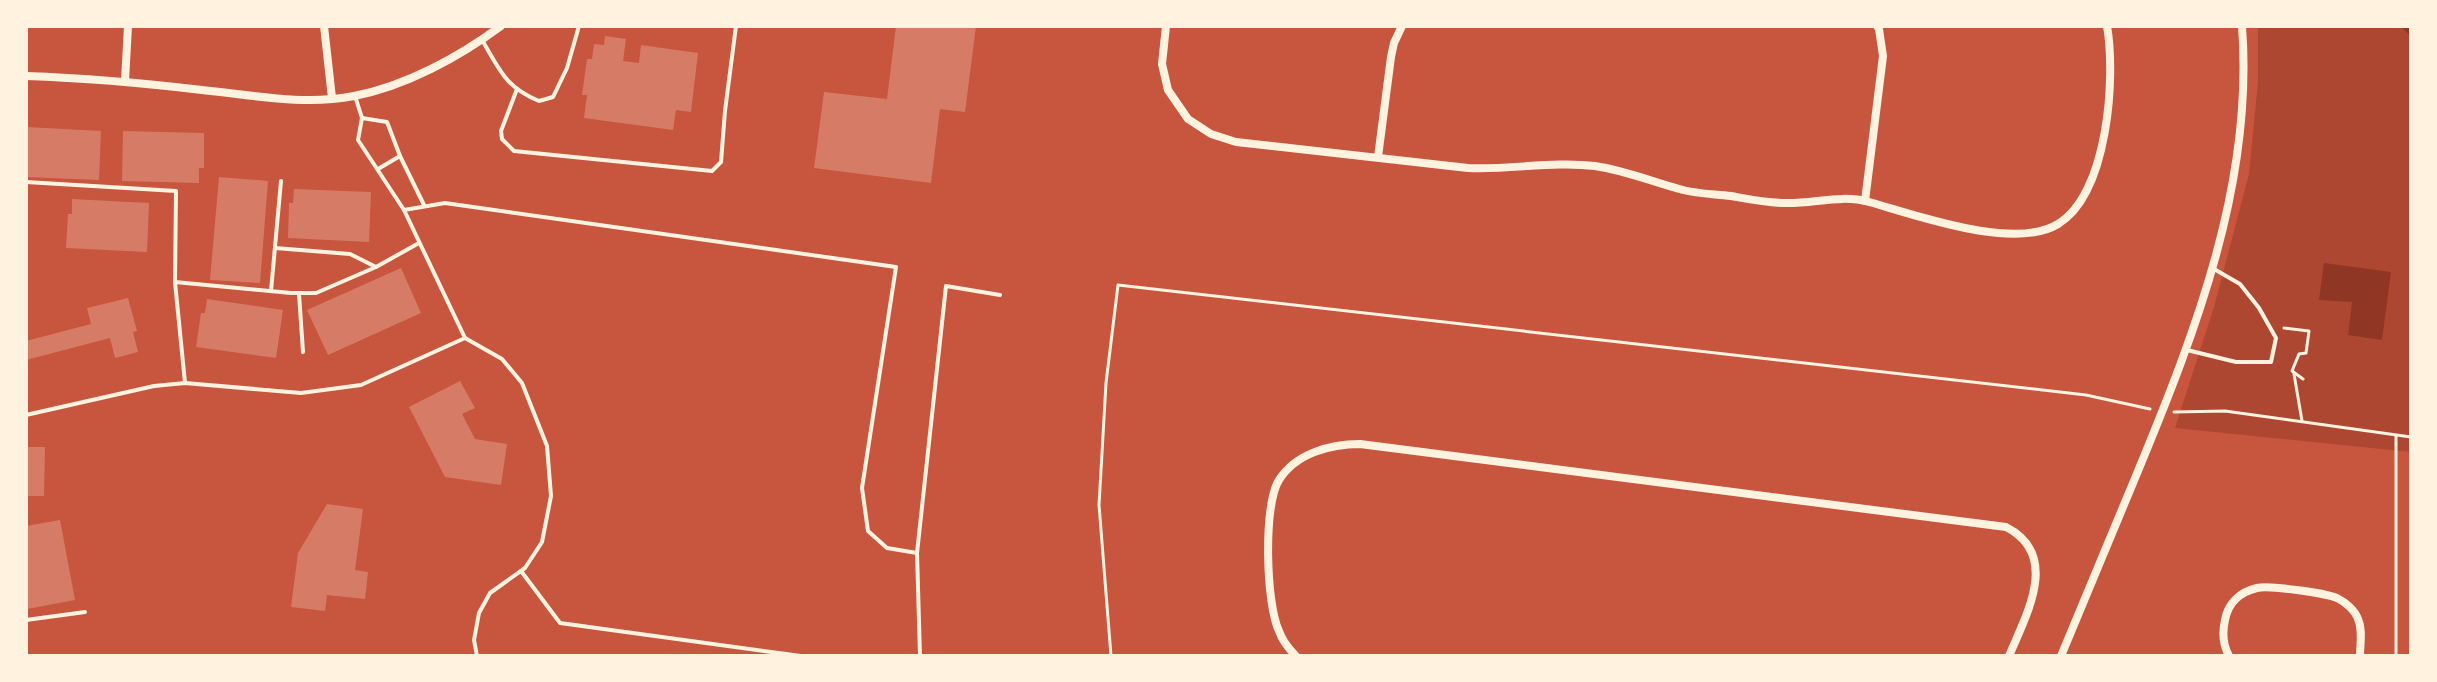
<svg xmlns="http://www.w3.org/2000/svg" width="2437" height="682" font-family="'Titillium Web',sans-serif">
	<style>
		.green { fill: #ae4732 }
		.water { fill: #8f3625 }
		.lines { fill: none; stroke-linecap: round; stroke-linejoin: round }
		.stream { stroke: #8f3625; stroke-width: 5 }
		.building { fill: #d67c66 }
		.path { stroke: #fff3e0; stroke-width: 3 }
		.service { stroke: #fff3e0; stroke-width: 4 }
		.minor { stroke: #fff3e0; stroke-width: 8 }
	</style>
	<rect width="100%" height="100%" fill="#c8553d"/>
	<path class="green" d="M 2258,26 L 2411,26 L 2411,452 L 2175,428 L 2214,307 L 2249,174 L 2258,82 Z"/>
	<path class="water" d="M 2324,263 L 2391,272 L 2382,340 L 2348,335 L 2352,302 L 2319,300 Z"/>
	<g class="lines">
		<path class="stream" d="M 2404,26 L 2411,33"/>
	</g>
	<g class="building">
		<path d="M 896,26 L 976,26 L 965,112 L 940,109 L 931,183 L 814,168 L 824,92 L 887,99 Z"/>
		<path d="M 605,36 L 626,39 L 623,61 L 639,63 L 641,45 L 698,53 L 691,112 L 676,110 L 673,130 L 584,118 L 587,95 L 582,95 L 587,59 L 592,59 L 594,44 L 604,45 Z"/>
		<path d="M 26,127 L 101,131 L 99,180 L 26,177 Z"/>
		<path d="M 123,131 L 204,133 L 204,168 L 199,168 L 199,183 L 122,181 Z"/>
		<path d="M 219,177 L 268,181 L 260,283 L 210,280 Z"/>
		<path d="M 294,189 L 371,192 L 369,242 L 288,238 L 289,203 L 293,203 Z"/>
		<path d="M 72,199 L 149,203 L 147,252 L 66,248 L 68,214 L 72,214 Z"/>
		<path d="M 401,268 L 421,313 L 328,355 L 307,310 Z"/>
		<path d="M 128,298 L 137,331 L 133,332 L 138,352 L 115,358 L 110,338 L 26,360 L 26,341 L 91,324 L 87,308 Z"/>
		<path d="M 207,299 L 283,310 L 276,358 L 196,347 L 201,313 L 205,313 Z"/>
		<path d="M 460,381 L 475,408 L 462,414 L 475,439 L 507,444 L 501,485 L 445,477 L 409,407 Z"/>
		<path d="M 26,447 L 45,447 L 44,496 L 26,496 Z"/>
		<path d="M 327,504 L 363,509 L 355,570 L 368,572 L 365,599 L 327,595 L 325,611 L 291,607 L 298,553 Z"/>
		<path d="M 60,520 L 75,600 L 27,609 L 26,526 Z"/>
	</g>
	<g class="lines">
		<g class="path">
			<path d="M 2284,328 L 2309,331 L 2306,353 L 2299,354 L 2292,371 L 2303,379"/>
			<path d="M 2294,374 L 2302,421"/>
			<path d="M 2174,412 L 2225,411 L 2411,437"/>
			<path d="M 2396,436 L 2396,656"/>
			<path d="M 1111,656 L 1099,505 L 1106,383 L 1118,285 L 2086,395 L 2150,409"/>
		</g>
		<g class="service">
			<path d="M 482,40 C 500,70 505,87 539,101 L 553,97 L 567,68 L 579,26"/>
			<path d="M 517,89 L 501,131 L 502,139 L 514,151 L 712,171 L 721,162 L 725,111 L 736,26"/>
			<path d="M 362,118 L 387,122 L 400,156 L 424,205"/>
			<path d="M 378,169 L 400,156"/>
			<path d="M 26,182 L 176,191 L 175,282 L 185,383"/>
			<path d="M 404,210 L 445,203 L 896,267 L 862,488 L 868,531 L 887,548 L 917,553 L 920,656"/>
			<path d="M 275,248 L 350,254 L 376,267"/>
			<path d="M 175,282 L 291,293 L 316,293 L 376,267 L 419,243"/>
			<path d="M 271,291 L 281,181"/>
			<path d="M 299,294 L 303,352"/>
			<path d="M 465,338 L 502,359 L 522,383 L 547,446 L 551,496 L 542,542 L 525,568 L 490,593 L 479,613 L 474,640 L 477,656"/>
			<path d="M 2187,350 L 2236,362 L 2271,362 L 2276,338 L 2259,308 L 2240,284 L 2214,269"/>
			<path d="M 26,415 L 154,386 L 185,383 L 301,393 L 361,385 L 465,338 L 404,210 L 358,140 L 362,118 L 355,96"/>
			<path d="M 917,553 L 946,286 L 1000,295"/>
			<path d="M 521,571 L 560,623 L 801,656"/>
			<path d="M 26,620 L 85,612"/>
		</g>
		<g class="minor">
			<path d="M 324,26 L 332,98"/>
			<path d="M 1166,26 L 1162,64 L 1168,90 L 1188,119 L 1211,134 L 1236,142 L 1468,168 C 1510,170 1553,161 1595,166 C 1628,171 1652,182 1683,190 C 1698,194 1715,194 1731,196 C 1748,199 1767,203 1785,203 C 1813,204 1841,194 1869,202 C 1916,215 2014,251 2058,224 C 2108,194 2116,77 2107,26"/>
			<path d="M 26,76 C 85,78 143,83 202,90 C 252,95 304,106 354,96 C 406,86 459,57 501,26"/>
			<path d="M 125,81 L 128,26"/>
			<path d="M 1378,157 L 1391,57 L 1394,43 L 1402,26"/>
			<path d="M 1865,201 L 1883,56 L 1879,29 L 1877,26"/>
			<path d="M 1296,656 C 1289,649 1282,640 1279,631 C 1266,604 1263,505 1279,480 C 1296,453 1331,444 1360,444 L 2006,527 C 2061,555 2026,615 2009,656"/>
			<path d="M 2061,656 C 2087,594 2112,533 2138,471 C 2196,331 2254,181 2242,26"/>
			<path d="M 2229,656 C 2223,645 2222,633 2225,620 C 2228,603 2240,592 2257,588 C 2269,585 2325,593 2337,598 C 2345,602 2355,610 2358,619 C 2363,630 2360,644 2360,656"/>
		</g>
	</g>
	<rect width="2437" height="682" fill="none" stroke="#fff3e0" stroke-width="56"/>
</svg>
